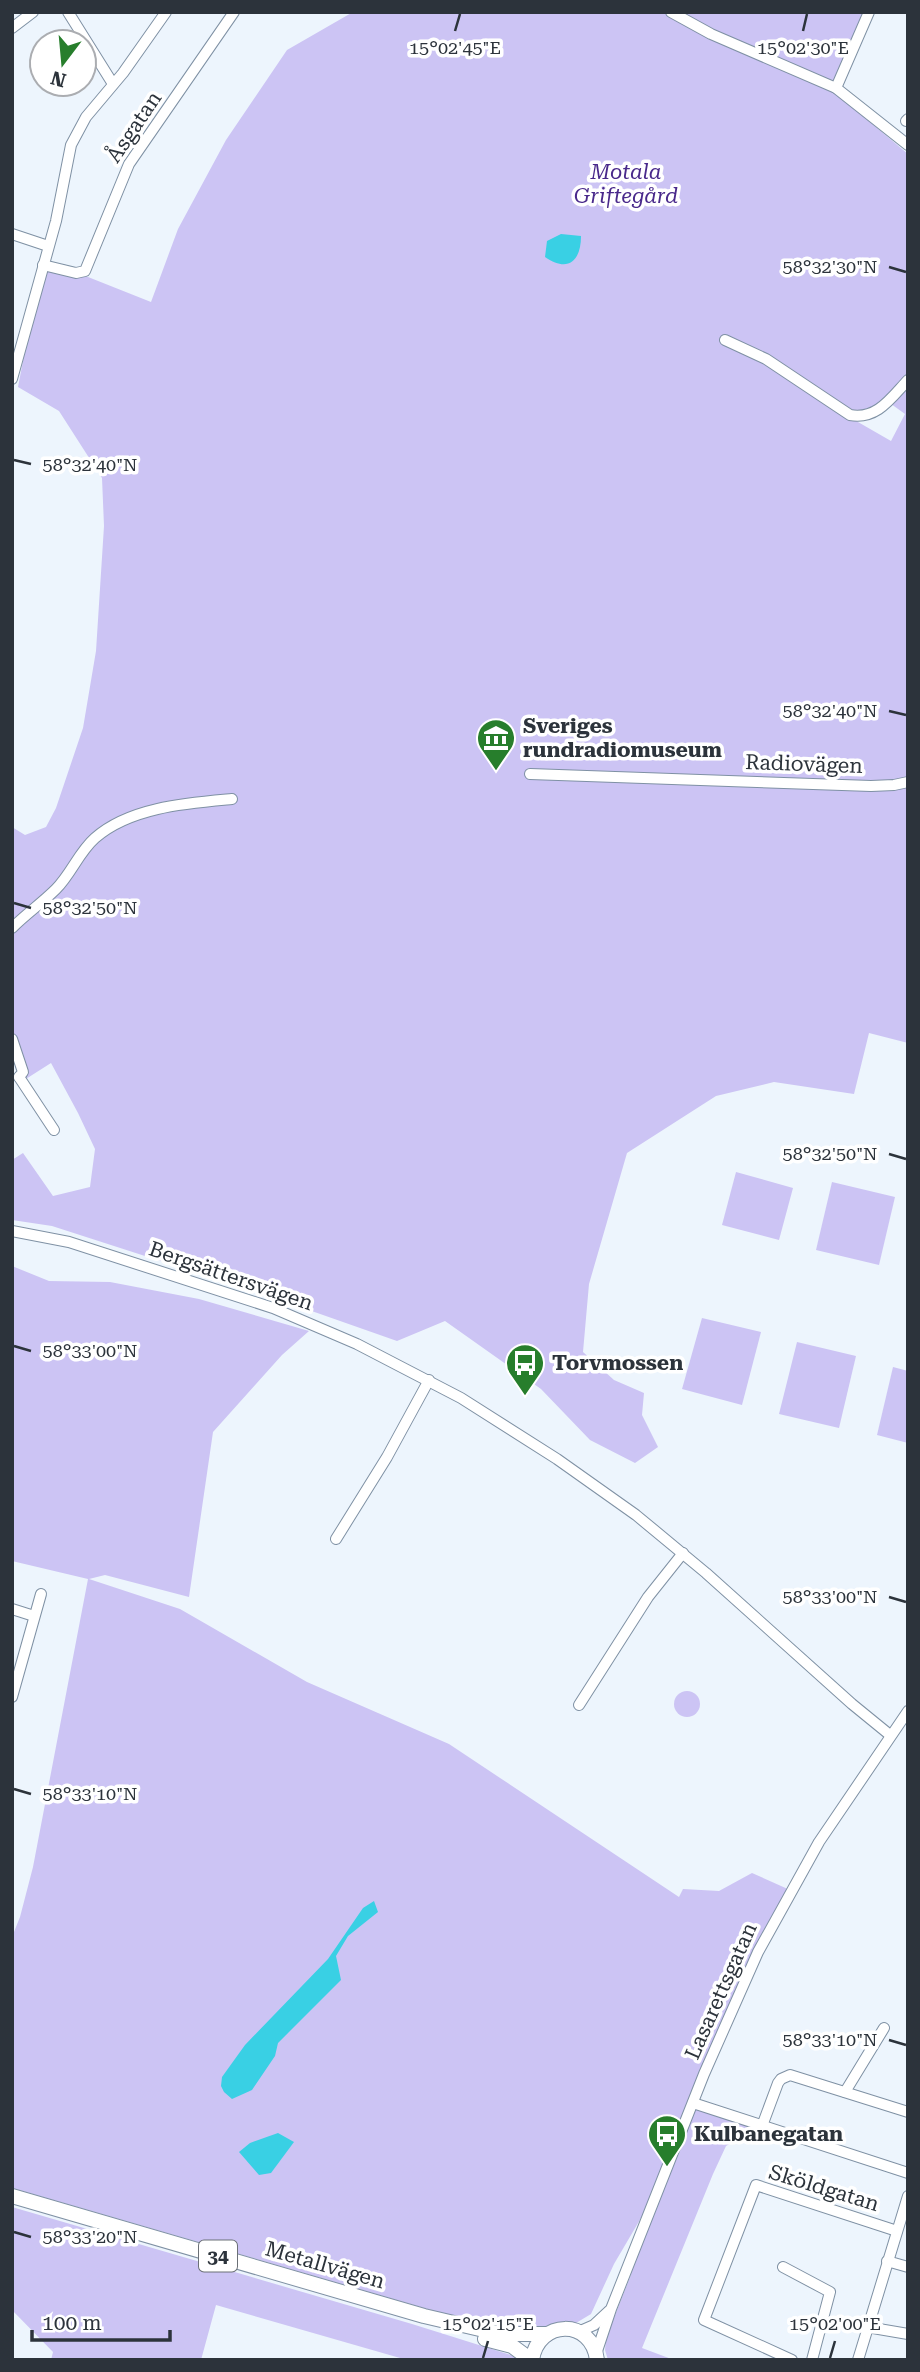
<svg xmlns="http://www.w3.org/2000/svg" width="920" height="2372" font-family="'Roboto Serif',serif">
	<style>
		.green { fill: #ccc4f4; fill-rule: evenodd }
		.water { fill: #39d0e4 }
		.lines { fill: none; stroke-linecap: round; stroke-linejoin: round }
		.minor-casing { stroke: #7f91a4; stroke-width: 12 }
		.major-casing { stroke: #7f91a4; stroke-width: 16 }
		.minor { stroke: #fff; stroke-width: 10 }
		.major { stroke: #fff; stroke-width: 14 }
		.ticks { fill: none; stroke: #2c333b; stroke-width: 2.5 }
		.labels { text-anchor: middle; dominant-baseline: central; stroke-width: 7; stroke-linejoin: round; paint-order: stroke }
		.shield { fill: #fff; stroke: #6b7076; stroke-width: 2 }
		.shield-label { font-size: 19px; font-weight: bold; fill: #2c333b }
		.street-label { font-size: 21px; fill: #2c333b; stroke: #fff }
		.park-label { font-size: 21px; font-style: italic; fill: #49298b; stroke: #fff }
		.poi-label { font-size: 21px; font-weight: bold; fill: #2c333b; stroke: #fff; text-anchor: start }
		.ticks-label { font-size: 18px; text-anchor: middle; fill: #2c333b; stroke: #fff; stroke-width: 7; stroke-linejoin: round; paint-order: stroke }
	</style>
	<rect width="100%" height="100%" fill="#edf5fd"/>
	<g class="green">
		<path d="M 353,12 L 870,12 L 832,90 L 908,154 L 908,1043 L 869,1033 L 854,1094 L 774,1082 L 716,1096 L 627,1153 L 589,1284 L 583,1352 L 614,1380 L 644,1393 L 642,1415 L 658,1447 L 635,1463 L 590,1440 L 541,1389 L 445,1321 L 397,1341 L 269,1296 L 52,1226 L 12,1220 L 12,1160 L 23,1153 L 53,1196 L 90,1187 L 95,1149 L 78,1113 L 51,1063 L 18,1084 L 20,1067 L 12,1049 L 12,827 L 25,835 L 46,827 L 56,808 L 83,728 L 96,651 L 104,526 L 102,478 L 59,411 L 18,387 L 41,267 L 73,278 L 83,275 L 151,302 L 178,229 L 226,140 L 287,50 ZM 887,401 L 905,414 L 891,441 L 851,418 L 867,417 Z"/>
		<path d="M 736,1172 L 793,1188 L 779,1240 L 722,1225 Z"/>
		<path d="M 832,1182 L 895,1197 L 879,1265 L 816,1250 Z"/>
		<path d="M 12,1266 L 49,1281 L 110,1282 L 199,1299 L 309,1331 L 282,1355 L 213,1432 L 189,1597 L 105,1575 L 89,1579 L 180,1609 L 307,1682 L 449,1744 L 679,1897 L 683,1889 L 719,1891 L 752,1873 L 790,1890 L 694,2103 L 748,2126 L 743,2136 L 726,2146 L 713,2174 L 642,2348 L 674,2360 L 608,2360 L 605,2350 L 606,2338 L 630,2277 L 658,2189 L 614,2264 L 591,2314 L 576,2323 L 565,2322 L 541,2327 L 489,2327 L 12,2188 L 12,1937 L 20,1917 L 33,1867 L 88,1579 L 12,1561 Z"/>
		<path d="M 702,1318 L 761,1332 L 742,1405 L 682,1389 Z"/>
		<path d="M 797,1342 L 856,1356 L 839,1428 L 779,1414 Z"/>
		<path d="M 893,1367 L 908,1371 L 908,1443 L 877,1435 Z"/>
		<circle cx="687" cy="1704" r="13"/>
		<path d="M 12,2207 L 412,2324 L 517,2357 L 519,2360 L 407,2360 L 216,2305 L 201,2360 L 51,2360 L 53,2352 L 12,2310 Z"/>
	</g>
	<g class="water">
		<path d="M 561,234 L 581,236 C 581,261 568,273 545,257 L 547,241 Z"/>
		<path d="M 374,1901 L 378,1912 L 348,1936 L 336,1956 L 341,1980 L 278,2043 L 275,2056 L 252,2090 L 232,2099 L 224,2092 L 221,2086 L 222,2077 L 245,2045 L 328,1959 L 363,1908 Z"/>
		<path d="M 278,2133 L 294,2142 L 271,2173 L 259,2175 L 239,2152 L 250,2143 Z"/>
	</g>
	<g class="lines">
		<defs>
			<g id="minor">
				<path d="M 68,12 L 113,84"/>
				<path d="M 671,12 L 711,34 L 836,88 L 908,145"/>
				<path d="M 12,28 L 33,12"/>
				<path d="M 836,88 L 869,12"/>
				<path d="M 906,121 L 908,119"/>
				<path d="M 12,234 L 48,246"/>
				<path d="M 43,265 L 76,273 L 85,271 L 129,164 L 234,12"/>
				<path d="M 725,340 L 766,359 L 850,415 C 877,420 891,398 908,380"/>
				<path d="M 12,379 L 56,221 L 71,145 L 86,117 L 123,73 L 166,12"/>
				<path d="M 530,774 L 871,786 L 894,785 L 908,782"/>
				<path d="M 12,928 C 26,914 42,903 56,889 C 71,874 79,852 95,838 C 130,807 188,803 232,799"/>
				<path d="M 12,1039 L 23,1072 L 19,1077"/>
				<path d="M 19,1077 L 54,1130"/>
				<path d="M 12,1231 L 69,1242 L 273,1308 L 357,1344 L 461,1398 L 557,1459 L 636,1515 L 706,1573 L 852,1704 L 890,1735"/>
				<path d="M 336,1539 L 387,1457 L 429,1380"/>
				<path d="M 12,1609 L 34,1616"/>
				<path d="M 12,1697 L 41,1594"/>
				<path d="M 579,1705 L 648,1597 L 683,1553"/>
				<path d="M 845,2092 L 884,2028"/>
				<path d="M 693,2103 L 908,2173"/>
				<path d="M 762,2126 L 778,2083 L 781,2079 L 790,2075 L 908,2112"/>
				<path d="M 887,2261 L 908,2267"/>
				<path d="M 783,2267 L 830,2292 L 812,2360"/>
				<path d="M 867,2327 L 908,2334"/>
				<path d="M 578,2332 L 594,2325 L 609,2311"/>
				<path d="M 596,2354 L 611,2309 L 704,2074 L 758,1952 L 819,1842 L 908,1711"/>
				<path d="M 792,2360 L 704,2320 L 756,2185 L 897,2231"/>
				<path d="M 858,2360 L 908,2196"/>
			</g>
			<g id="major">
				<path d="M 12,2196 L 424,2316 L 501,2334 L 547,2334"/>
				<path d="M 485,2339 L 512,2346 L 531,2360"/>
				<path d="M 532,2360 C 538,2319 592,2318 597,2360"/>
			</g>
		</defs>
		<use href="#minor" class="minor-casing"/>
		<use href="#major" class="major-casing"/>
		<use href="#minor" class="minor"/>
		<use href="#major" class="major"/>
	</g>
	<path class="ticks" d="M 455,31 L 460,14M 803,31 L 807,14M 889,267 L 906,272M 14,460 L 31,464M 889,711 L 906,715M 14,903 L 31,908M 889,1154 L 906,1159M 14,1346 L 31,1351M 889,1597 L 906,1602M 14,1789 L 31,1794M 889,2040 L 906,2045M 14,2232 L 31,2237M 483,2358 L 488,2341M 830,2358 L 835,2341"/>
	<defs>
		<symbol id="museum-pin" viewBox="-11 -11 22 30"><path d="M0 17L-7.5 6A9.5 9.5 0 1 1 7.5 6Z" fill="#277e2c" stroke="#fff"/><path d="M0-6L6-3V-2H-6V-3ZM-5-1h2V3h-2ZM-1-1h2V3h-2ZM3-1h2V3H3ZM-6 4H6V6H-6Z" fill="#fff"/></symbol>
		<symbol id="bus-pin" viewBox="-11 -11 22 30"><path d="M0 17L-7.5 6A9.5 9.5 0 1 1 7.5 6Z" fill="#277e2c" stroke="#fff"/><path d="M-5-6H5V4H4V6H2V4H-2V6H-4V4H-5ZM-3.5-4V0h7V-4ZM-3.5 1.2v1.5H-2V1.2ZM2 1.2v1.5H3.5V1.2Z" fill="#fff"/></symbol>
	</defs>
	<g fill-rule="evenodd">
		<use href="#museum-pin" x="474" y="716" width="44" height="60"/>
		<use href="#bus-pin" x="503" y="1341" width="44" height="60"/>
		<use href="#bus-pin" x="645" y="2112" width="44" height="60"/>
	</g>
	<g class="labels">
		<rect class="shield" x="199" y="2240.5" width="38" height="31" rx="5"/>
		<g class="shield-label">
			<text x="218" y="2256">34</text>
		</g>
		<g class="street-label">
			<text transform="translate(134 127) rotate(-56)">Åsgatan</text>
			<text transform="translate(804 764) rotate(2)">Radiovägen</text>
			<text transform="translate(231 1276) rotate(19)">Bergsättersvägen</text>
			<text transform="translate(721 1991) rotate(-66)">Lasarettsgatan</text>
			<text transform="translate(824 2188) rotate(17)">Sköldgatan</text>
			<text transform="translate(325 2265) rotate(16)">Metallvägen</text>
		</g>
		<g class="park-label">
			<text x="626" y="172">Motala<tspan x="626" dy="24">Griftegård</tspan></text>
		</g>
		<g class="poi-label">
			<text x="523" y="726">Sveriges<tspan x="523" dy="24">rundradiomuseum</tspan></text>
			<text x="552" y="1363">Torvmossen</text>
			<text x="694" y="2134">Kulbanegatan</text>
		</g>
	</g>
	<g class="ticks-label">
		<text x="455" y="54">15°02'45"E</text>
		<text x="803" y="54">15°02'30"E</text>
		<text x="830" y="273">58°32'30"N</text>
		<text x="90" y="471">58°32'40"N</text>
		<text x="830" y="717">58°32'40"N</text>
		<text x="90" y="914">58°32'50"N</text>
		<text x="830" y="1160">58°32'50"N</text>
		<text x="90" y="1357">58°33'00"N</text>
		<text x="830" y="1603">58°33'00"N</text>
		<text x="90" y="1800">58°33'10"N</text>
		<text x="830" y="2046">58°33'10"N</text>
		<text x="90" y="2243">58°33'20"N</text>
		<text x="488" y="2330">15°02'15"E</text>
		<text x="835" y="2330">15°02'00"E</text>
	</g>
	<rect width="920" height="2372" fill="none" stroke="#2c333b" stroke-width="28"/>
	<g transform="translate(63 63) rotate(196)"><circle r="33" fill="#ffffff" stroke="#abadb1" stroke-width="2"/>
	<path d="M0-5L12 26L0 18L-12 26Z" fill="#277e2c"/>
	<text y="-10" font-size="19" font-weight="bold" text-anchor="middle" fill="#2c333b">N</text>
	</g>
	<path d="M32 2330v10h138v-10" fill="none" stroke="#2c333b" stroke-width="3.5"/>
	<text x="42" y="2330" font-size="21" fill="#2c333b" stroke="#ffffff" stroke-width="5" paint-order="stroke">100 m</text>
</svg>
